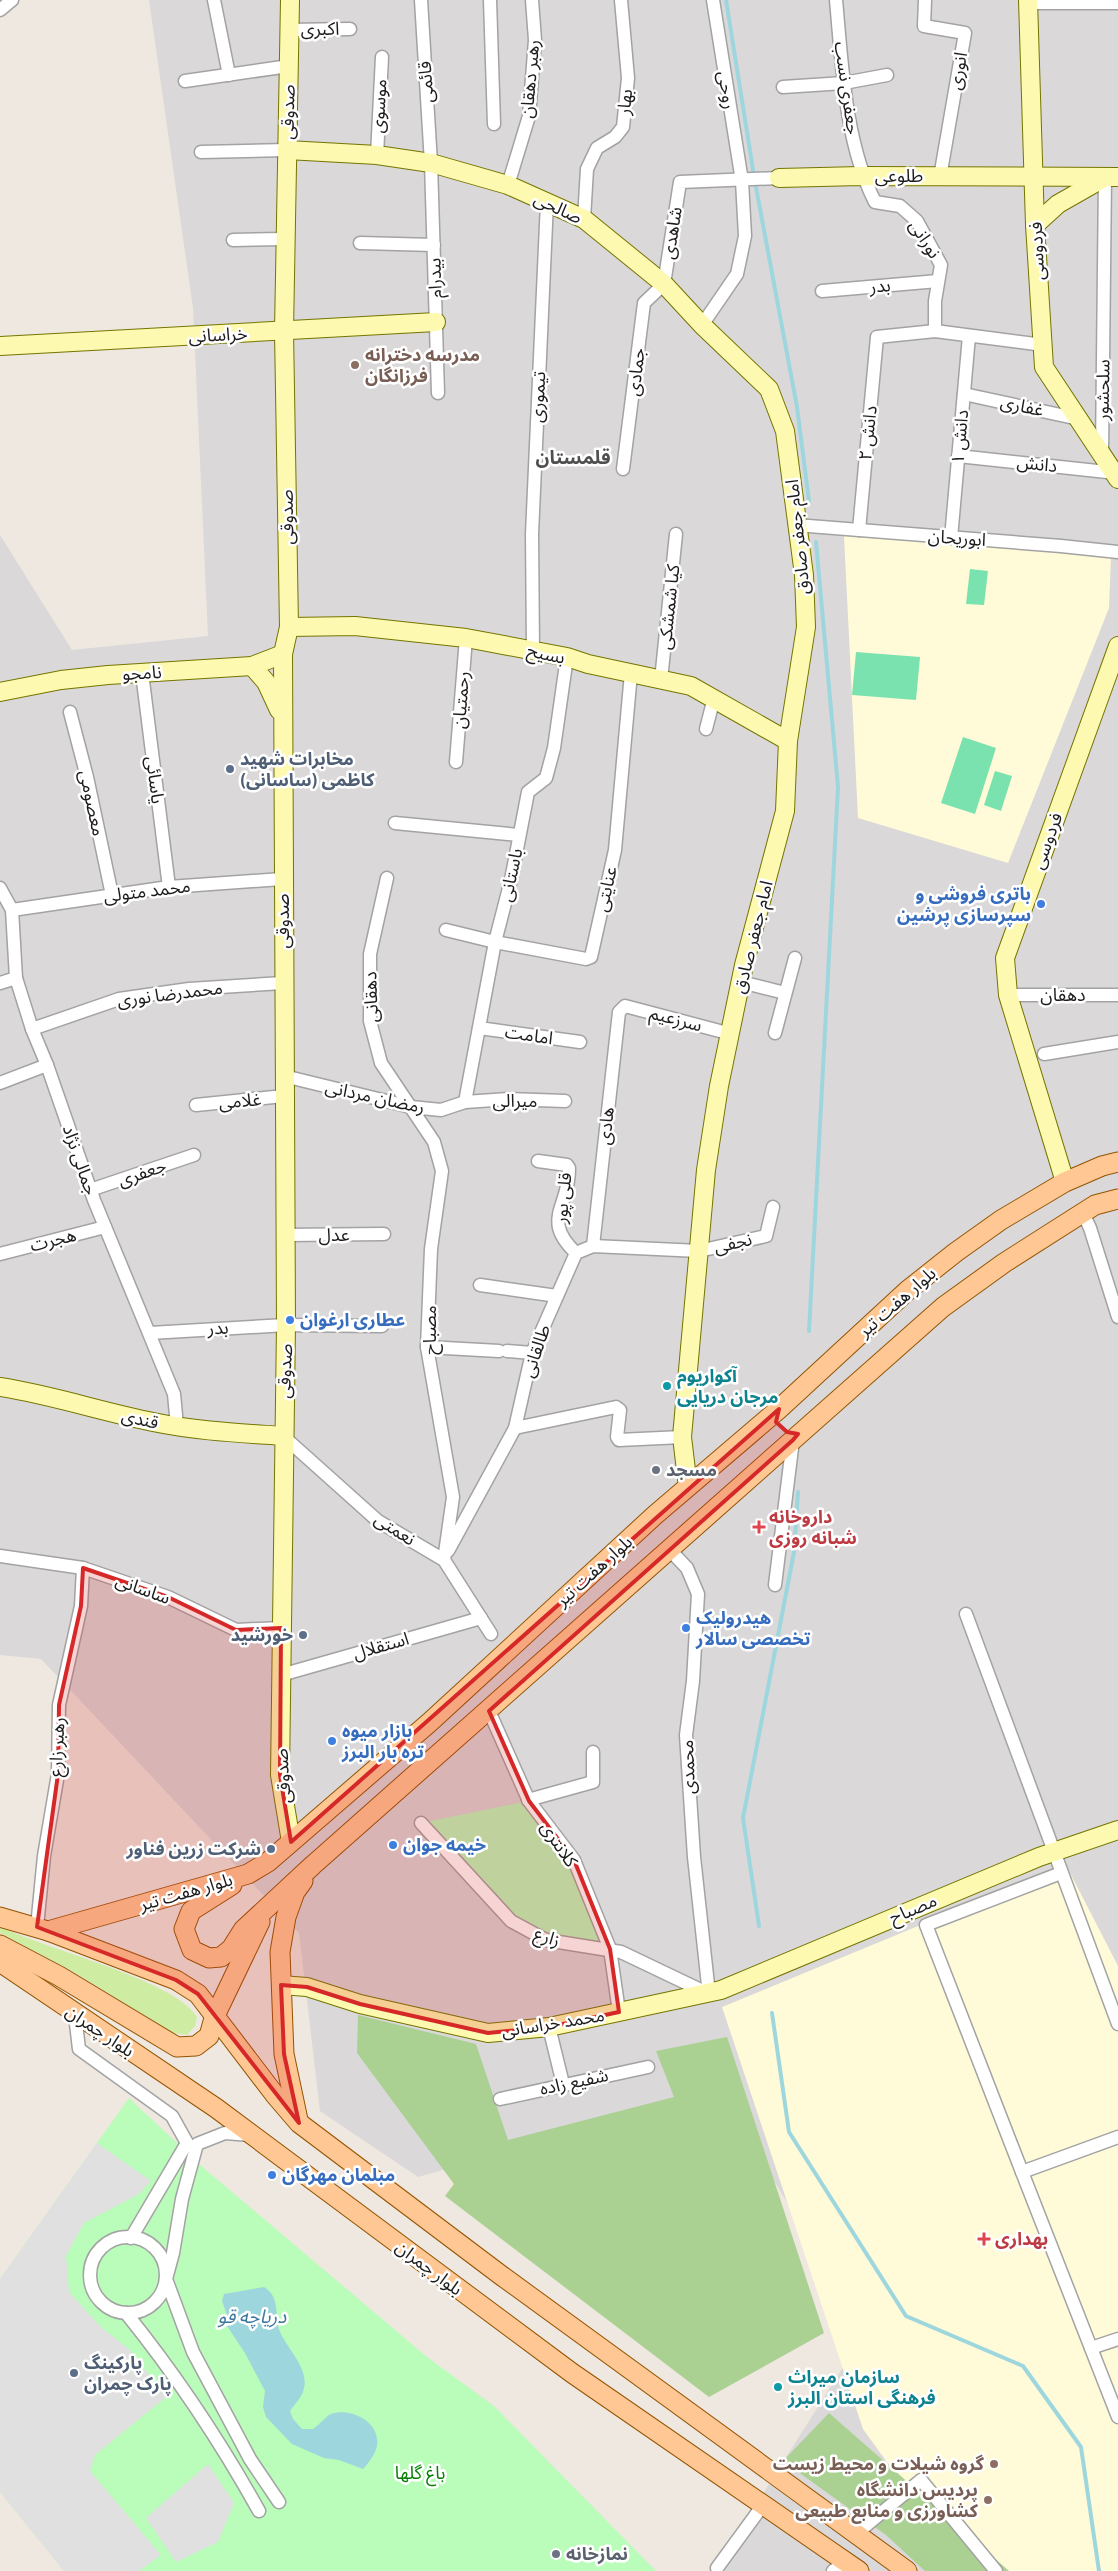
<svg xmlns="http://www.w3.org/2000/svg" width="1118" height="2571" font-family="Cabin,'Noto Sans Arabic',sans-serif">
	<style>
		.residential { fill: #dad8d9 }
		.education { fill: #fffbd8 }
		.grass { fill: #ceeca2 }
		.forest { fill: #aad092 }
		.park { fill: #bafcb9 }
		.pitch { fill: #79e2af }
		.parking { fill: #e0e0e0 }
		.water { fill: #9ed6de }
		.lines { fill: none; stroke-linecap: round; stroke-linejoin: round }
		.stream { stroke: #9ed6de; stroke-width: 4 }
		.street-casing { stroke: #a3a3a3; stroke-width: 15 }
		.secondary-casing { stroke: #747500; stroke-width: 20 }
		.primary-casing { stroke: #935400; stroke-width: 21 }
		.street { stroke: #fff; stroke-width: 12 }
		.secondary { stroke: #fdf9b0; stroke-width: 18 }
		.primary { stroke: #ffc794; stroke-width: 19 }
		.marked { fill: #d62828; fill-opacity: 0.2; stroke: #d62828; stroke-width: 4; stroke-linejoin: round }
		.education-dot { fill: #8d6e63; stroke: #fff; stroke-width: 2 }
		.service-dot { fill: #5c6f8a; stroke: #fff; stroke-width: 2 }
		.shop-dot { fill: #3f7fe0; stroke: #fff; stroke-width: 2 }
		.culture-dot { fill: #0f9aa8; stroke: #fff; stroke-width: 2 }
		.worship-dot { fill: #6b7280; stroke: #fff; stroke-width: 2 }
		.health-dot { fill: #e0444e; stroke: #fff; stroke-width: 2 }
		.labels { text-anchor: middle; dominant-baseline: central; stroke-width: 5; stroke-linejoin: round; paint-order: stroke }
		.street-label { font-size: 18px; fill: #1c1c1c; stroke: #fff }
		.education-label { font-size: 18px; font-weight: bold; fill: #785e54; stroke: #fff; text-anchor: end }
		.service-label { font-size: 18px; font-weight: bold; fill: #4e5e75; stroke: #fff; text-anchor: start }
		.shop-label { font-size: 18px; font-weight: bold; fill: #366cbe; stroke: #fff; text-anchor: start }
		.culture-label { font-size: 18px; font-weight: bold; fill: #0d838f; stroke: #fff; text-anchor: start }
		.worship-label { font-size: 18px; font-weight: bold; fill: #5b616d; stroke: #fff; text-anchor: start }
		.health-label { font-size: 18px; font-weight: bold; fill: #be3a42; stroke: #fff; text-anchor: start }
		.park-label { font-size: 18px; fill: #077e05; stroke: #fff }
		.neighbourhood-label { font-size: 19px; font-weight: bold; fill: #4f4f4f; stroke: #fff }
		.water-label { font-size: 19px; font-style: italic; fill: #3f789f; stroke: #fff }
	</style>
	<rect width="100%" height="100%" fill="#eee8e0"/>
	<path class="residential" d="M 149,0 L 1118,0 L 1118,2571 L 714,2571 L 866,2331 L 719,2091 L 418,2177 L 320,2111 L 299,1933 L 41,1659 L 0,1655 L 0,535 L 72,650 L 208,636 L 193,308 Z"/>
	<g class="education">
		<path d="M 844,536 L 1111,556 L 1109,608 L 1008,863 L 858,818 Z"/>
		<path d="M 1066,1865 L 1118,1966 L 1118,2571 L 940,2571 L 897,2476 L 863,2429 L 722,2007 Z"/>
	</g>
	<path class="grass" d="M 0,1926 C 45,1950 174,1979 197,2017 L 195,2026 L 187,2035 L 174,2033 L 67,1968 L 0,1933 Z"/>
	<g class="forest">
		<path d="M 358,2015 L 476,2044 L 508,2140 L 674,2097 L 656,2051 L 727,2037 L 824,2333 L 709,2397 L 445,2196 L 454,2184 L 357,2053 Z"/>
		<path d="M 829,2413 L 1009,2571 L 925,2571 L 886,2535 L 783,2461 Z"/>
	</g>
	<g class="park">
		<path d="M 529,1801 L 574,1860 L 610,1949 L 546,1940 L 511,1921 L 421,1823 Z"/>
		<path d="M 129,2098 L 206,2170 L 427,2357 L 494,2406 L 656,2571 L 64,2571 L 0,2492 L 0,2279 Z"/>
	</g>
	<g class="pitch">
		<path d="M 970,569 L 988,571 L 984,605 L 966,604 Z"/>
		<path d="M 856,652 L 920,657 L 916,700 L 852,695 Z"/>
		<path d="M 963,737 L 996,748 L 975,814 L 941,803 Z"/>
		<path d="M 995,771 L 1012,776 L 1001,811 L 984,805 Z"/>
	</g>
	<g class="parking">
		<path d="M 97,2143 L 151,2181 L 139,2194 L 84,2223 L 66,2256 L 69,2292 L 102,2328 L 130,2350 L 166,2397 L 95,2455 L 90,2471 L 161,2555 L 139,2571 L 64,2571 L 0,2492 L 0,2279 Z"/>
		<path d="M 208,2464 L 234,2503 L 218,2542 L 176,2562 L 146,2518 Z"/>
	</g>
	<path class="water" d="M 264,2287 C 281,2297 274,2316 280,2332 C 287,2348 309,2369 304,2388 C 303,2396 294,2405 290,2411 L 293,2419 L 302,2429 L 313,2429 C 319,2425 325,2417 331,2414 C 348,2408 375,2419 377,2439 C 379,2450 370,2461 363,2469 L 339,2460 L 324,2458 L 292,2444 L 266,2417 L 263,2407 L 265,2391 L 245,2353 L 227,2326 L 227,2315 L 222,2301 L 224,2294 Z"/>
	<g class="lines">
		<g class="stream">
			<path d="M 726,0 L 754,176"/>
			<path d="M 755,182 L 797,407 L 809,501"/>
			<path d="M 809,1331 L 838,787 L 816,542"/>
			<path d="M 759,1926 L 743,1818 L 794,1552 L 798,1492"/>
			<path d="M 772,2013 L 789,2132 L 906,2316 L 1023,2366 L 1081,2447 L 1099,2571"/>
		</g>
		<defs>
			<g id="street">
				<path d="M 214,0 L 229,75"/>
				<path d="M 421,0 L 431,163 L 438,393"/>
				<path d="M 490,0 L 494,124"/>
				<path d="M 836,0 C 842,65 845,143 875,202 L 900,206 L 917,221 L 941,265 L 935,301 L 935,331"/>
				<path d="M 925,0 L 924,26 L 965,33 L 940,177"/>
				<path d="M 1028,3 L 1118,3"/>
				<path d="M 0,10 L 12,0"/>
				<path d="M 290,30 L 350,29"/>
				<path d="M 185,81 L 289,66"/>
				<path d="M 783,87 L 844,83 L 887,75"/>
				<path d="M 201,152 L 287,150"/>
				<path d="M 377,155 L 382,57"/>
				<path d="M 508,185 L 529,116 L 535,40 L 532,0"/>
				<path d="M 584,219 L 587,169 L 597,148 L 615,137 L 623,127 L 628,78 L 621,0"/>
				<path d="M 233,240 L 284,239"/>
				<path d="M 360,243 L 434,245"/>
				<path d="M 822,291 L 938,281"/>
				<path d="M 702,325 L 737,274 L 745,236 L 742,181 L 713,0"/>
				<path d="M 964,394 L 1079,419"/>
				<path d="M 1102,452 L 1105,177"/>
				<path d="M 958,456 L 1116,473"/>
				<path d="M 623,469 L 644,303 L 664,284 L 680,182 L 779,178"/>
				<path d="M 796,525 L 1061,546 L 1118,552"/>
				<path d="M 859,530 L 877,337 L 935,331 L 1043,345"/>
				<path d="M 951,538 L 969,336"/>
				<path d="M 533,651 L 532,534 L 547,202"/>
				<path d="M 142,673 L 169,887"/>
				<path d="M 661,680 L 676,534"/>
				<path d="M 70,712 L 87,777 L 112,895"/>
				<path d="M 706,729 L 714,698"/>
				<path d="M 456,762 L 466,638"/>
				<path d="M 395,823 L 519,835"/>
				<path d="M 387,878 L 370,954 L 370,1021 L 381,1063 L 434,1142 L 442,1171 L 431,1249 L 427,1347 L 453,1497 L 444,1560"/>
				<path d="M 0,888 L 12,910 L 16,978 L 32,1029 L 47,1065 L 94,1200 L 174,1394 L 177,1426"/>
				<path d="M 12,910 L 169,887 L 282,879"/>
				<path d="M 446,930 L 495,942 L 586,959 L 591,957 L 615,850 L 631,673"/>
				<path d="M 741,982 L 785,993"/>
				<path d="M 0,983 L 16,978"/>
				<path d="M 1008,995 L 1118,995"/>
				<path d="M 479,1028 L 580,1042"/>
				<path d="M 32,1029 L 119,999 L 189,989 L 283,983"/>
				<path d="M 775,1033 L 795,958"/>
				<path d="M 1044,1054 L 1118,1042"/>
				<path d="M 284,1076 L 411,1107 L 441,1110 L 465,1102 L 508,1099 L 565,1101"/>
				<path d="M 0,1083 L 47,1065"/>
				<path d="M 465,1102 L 495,942 L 511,880 L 528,792 L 546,778 L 554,748 L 567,657"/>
				<path d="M 196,1105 L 284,1096"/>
				<path d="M 538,1161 L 567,1165 L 569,1168 C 570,1207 540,1219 576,1253"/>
				<path d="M 90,1190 L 194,1155"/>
				<path d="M 1083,1213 L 1090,1228 L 1118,1317"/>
				<path d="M 285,1235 L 384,1234"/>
				<path d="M 593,1246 L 619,1012 L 625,1006 L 731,1034"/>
				<path d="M 0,1254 L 105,1227"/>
				<path d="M 480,1285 L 557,1296"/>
				<path d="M 150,1333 L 286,1325 L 382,1326"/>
				<path d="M 427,1347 L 499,1351"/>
				<path d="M 507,1351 L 532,1353"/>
				<path d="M 515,1428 L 616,1407 L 620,1410 L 617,1437 L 619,1440 L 682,1437"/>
				<path d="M 283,1436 L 378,1521 L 444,1560 L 491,1634"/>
				<path d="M 669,1549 L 687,1568 L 698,1594 L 693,1681 L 686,1735 L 694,1857 L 709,1994"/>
				<path d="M 448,1551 L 515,1428 L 532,1353 L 576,1253 L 593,1246 L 699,1251 L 766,1236 L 773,1207"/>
				<path d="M 0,1556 L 83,1568 L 168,1597 L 236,1630 L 281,1628"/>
				<path d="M 775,1585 L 793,1440"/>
				<path d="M 966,1614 L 1118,2024"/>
				<path d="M 281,1675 L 481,1618"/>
				<path d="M 489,1711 L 529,1801 L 574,1860 L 610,1949 L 619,2012"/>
				<path d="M 528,1800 L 593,1782 L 593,1752"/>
				<path d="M 421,1823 L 511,1921 L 546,1940 L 621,1952 L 709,1994"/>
				<path d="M 37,1927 L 44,1856 L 58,1774 L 59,1705 L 81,1606 L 83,1568"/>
				<path d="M 75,2015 L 79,2049 L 172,2116 L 187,2143"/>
				<path d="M 549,2027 L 563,2084"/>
				<path d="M 500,2099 L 648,2067"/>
				<path d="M 250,2135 L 225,2133 L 197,2144 L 182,2199 L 173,2253 L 166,2279 L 193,2352 L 250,2459 L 279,2502"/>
				<path d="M 1118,2137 L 1022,2172 L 1118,2417"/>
				<path d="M 1022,2172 L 926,1925 L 1061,1873"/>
				<circle cx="128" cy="2275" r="38"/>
				<path d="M 131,2238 L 187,2143"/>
				<path d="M 126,2313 C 176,2375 220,2441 259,2511"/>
				<path d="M 1091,2348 L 1118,2339"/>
				<path d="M 857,2533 L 921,2480 L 996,2571"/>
				<path d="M 717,2568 L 763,2505"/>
				<path d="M 833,2571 L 846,2560"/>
			</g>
			<g id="secondary">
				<path d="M 290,0 L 284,331 L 289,627 L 283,654 L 286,1325 L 280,1775 L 291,1842"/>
				<path d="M 1028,0 L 1035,225 L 1044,367 L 1118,479"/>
				<path d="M 287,150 L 377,155 L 431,163 L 508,185 L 584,219 L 664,284 L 702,325 L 769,389 L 785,431 L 804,575 L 806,627 L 788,741 L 785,811 L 744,965 L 719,1086 L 706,1170 L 682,1437 L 688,1487"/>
				<path d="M 779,178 L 861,176 L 1118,177"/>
				<path d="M 1035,225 L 1058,204 L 1102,179"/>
				<path d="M 0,346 L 436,322"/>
				<path d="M 289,627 L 355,626 L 466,638 L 567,657 L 588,664 L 691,686 L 788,741"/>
				<path d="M 252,666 L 266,682 L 279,710"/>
				<path d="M 0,692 L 61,680 L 108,675 L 252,666 L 283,654"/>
				<path d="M 1065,1182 L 1008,995 L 1005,958 L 1118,646"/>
				<path d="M 0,1387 C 52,1395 102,1412 153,1422 C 196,1431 240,1433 283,1436"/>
				<path d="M 281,1985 L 307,1987 L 360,2004 L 488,2033 L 549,2027 L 721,1990 L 1039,1857 L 1118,1830"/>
			</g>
			<g id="primary">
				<path d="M 232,1885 L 191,1911 L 184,1929 L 192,1950 L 209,1958 L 221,1957 L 231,1949 L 243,1930 L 313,1865 L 943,1307 L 1004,1263 L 1095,1205 L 1118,1199"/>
				<path d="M 0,1917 L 48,1931 L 176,1980 L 198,1994 L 275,2095 L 299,2123 L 502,2276 L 907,2571"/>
				<path d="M 48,1931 L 248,1874 L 268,1862 L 430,1722 L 655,1515 L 779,1409 L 908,1290 L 956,1252 L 1001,1220 L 1065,1182 L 1102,1166 L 1118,1162"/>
				<path d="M 0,1945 L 59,1976 L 177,2047 L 196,2046 L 209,2036 L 214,2018 L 260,1922"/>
				<path d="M 0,1962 L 216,2108 L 572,2373 L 859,2571"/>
				<path d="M 298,2120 L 284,2054 L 280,1952 L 286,1917 L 295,1892 L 303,1881"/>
			</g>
		</defs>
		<use href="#street" class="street-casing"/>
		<use href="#secondary" class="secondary-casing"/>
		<use href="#primary" class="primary-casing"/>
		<use href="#street" class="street"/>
		<use href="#secondary" class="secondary"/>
		<use href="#primary" class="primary"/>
	</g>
	<path class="marked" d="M 779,1409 L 776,1422 L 787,1432 L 798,1434 L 793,1440 L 489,1711 L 529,1801 L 574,1860 L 610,1949 L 619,2012 L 549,2027 L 488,2033 L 360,2004 L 307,1987 L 281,1985 L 284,2054 L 299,2123 L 198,1994 L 176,1980 L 37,1927 L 58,1774 L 59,1705 L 81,1606 L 83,1568 L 168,1597 L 236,1630 L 281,1628 L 280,1775 L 291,1842 Z"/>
	<g class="education-dot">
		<circle cx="355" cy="365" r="5"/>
		<circle cx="994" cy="2464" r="5"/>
		<circle cx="988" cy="2500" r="5"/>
	</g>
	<g class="service-dot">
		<circle cx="230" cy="769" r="5"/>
		<circle cx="303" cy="1635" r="5"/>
		<circle cx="271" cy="1849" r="5"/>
		<circle cx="74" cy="2373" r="5"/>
	</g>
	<g class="shop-dot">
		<circle cx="1041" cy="904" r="5"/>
		<circle cx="290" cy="1320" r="5"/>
		<circle cx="686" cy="1628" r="5"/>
		<circle cx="332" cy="1741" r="5"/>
		<circle cx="393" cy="1845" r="5"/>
		<circle cx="272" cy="2175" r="5"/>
	</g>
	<g class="culture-dot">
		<circle cx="667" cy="1386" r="5"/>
		<circle cx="778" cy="2387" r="5"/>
	</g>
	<g class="worship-dot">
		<circle cx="656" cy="1470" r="5"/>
		<circle cx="556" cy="2554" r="5"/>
	</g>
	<g class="health-dot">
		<path d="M756.5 1519.5h5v5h5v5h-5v5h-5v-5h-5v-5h5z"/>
		<path d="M981.5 2231.5h5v5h5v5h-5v5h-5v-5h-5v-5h5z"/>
	</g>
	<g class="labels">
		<g class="street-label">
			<text transform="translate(320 29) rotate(-1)">اکبری</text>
			<text transform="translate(958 71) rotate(-80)">انوری</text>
			<text transform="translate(530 79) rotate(-85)">رهبر دهقان</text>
			<text transform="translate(426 82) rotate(-94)">قائمی</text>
			<text transform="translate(847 88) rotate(82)">جعفری نسب</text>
			<text transform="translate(727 90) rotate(81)">روحی</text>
			<text transform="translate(625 102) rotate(-84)">بهار</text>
			<text transform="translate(379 106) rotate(-87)">موسوی</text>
			<text transform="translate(288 112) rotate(-89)">صدوقی</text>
			<text x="899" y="176">طلوعی</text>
			<text transform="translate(558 208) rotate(25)">صالحی</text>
			<text transform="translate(672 233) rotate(-81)">شاهدی</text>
			<text transform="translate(925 239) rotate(57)">نورانی</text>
			<text transform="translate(1037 251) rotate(-93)">فردوسی</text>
			<text transform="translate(435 278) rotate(-92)">بیدرام</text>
			<text transform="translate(880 286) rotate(-5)">بدر</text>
			<text transform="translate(218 335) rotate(-3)">خراسانی</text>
			<text transform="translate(636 372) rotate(-83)">جمادی</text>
			<text transform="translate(1103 390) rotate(-89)">سلحشور</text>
			<text transform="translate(538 397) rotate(-87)">تیموری</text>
			<text transform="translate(1022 406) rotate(12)">غفاری</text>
			<text transform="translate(868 433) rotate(-84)">دانش ۲</text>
			<text transform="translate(960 437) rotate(-85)">دانش ۱</text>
			<text transform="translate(1037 464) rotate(6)">دانش</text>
			<text transform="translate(287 517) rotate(-91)">صدوقی</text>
			<text transform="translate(798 537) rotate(-96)">امام جعفر صادق</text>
			<text transform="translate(957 538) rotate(4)">ابوریحان</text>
			<text transform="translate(669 607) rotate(-84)">کیا شمشکی</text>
			<text transform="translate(546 654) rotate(12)">بسیح</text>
			<text transform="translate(142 673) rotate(-3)">نامجو</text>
			<text transform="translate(461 700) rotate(-86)">رحمتیان</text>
			<text transform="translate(155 780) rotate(83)">یاسائی</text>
			<text transform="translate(92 803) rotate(78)">معصومی</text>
			<text transform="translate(1047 841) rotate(-70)">فردوسی</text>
			<text transform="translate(511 875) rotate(-78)">باستانی</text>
			<text transform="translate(606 889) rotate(-77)">عنایتی</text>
			<text transform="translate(147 891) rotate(-7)">محمد متولی</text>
			<text transform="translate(283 921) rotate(-90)">صدوقی</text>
			<text transform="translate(753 937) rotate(-76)">امام جعفر صادق</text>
			<text transform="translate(170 994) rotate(-7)">محمدرضا نوری</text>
			<text x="1063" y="995">دهقان</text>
			<text transform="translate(371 997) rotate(-92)">دهقانی</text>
			<text transform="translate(676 1019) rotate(15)">سرزعیم</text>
			<text transform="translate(529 1035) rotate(8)">امامت</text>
			<text transform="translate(375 1097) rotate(12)">رمضان مردانی</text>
			<text transform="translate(240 1101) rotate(-5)">غلامی</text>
			<text x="515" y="1101">میرالی</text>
			<text transform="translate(606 1126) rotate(-84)">هادی</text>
			<text transform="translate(80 1160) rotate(71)">جمالی نژاد</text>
			<text transform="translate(142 1173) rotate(-19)">جعفری</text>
			<text transform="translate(563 1198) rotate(-84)">قلی پور</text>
			<text transform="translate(334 1235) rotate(-1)">عدل</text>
			<text transform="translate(53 1240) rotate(-14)">هجرت</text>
			<text transform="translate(733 1243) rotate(-13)">نجفی</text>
			<text transform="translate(897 1302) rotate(-41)">بلوار هفت تیر</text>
			<text transform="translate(218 1328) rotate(-3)">بدر</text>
			<text transform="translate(430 1330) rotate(-90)">مصباح</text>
			<text transform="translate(536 1351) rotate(-71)">طالقانی</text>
			<text transform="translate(285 1371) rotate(-88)">صدوقی</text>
			<text transform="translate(140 1419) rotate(13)">قندی</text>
			<text transform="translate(395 1529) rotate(33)">نعمتی</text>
			<text transform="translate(594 1571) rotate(-42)">بلوار هفت تیر</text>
			<text transform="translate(143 1589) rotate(20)">ساسانی</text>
			<text transform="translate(381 1646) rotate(-16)">استقلال</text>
			<text transform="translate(57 1747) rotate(-87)">رهبر زارع</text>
			<text transform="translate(688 1767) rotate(-92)">محمدی</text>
			<text transform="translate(283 1776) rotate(-94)">صدوقی</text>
			<text transform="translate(559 1844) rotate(56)">کلانتری</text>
			<text transform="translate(186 1892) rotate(-16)">بلوار هفت تیر</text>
			<text transform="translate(913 1909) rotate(-23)">مصباح</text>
			<text transform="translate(547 1937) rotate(18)">زارع</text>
			<text transform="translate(553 2023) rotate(-9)">محمد خراسانی</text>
			<text transform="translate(100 2031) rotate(34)">بلوار چمران</text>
			<text transform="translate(574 2082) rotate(-12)">شفیع زاده</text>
			<text transform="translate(429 2268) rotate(37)">بلوار چمران</text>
		</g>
		<g class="education-label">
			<text x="365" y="355" text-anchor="start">مدرسه دخترانه<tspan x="365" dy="21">فرزانگان</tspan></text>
			<text x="984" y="2464">گروه شیلات و محیط زیست</text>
			<text x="978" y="2490">پردیس دانشگاه<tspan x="978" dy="21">کشاورزی و منابع طبیعی</tspan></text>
		</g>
		<g class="service-label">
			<text x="240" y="759">مخابرات شهید<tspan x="240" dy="21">کاظمی (ساسانی)</tspan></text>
			<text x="293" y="1635" text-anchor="end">خورشید</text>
			<text x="261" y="1849" text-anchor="end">شرکت زرین فناور</text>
			<text x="84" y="2363">پارکینگ<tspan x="84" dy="21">پارک چمران</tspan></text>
		</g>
		<g class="shop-label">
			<text x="1031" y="894" text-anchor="end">باتری فروشی و<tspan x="1031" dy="21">سپرسازی پرشین</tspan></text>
			<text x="300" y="1320">عطاری ارغوان</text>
			<text x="696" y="1618">هیدرولیک<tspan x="696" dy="21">تخصصی سالار</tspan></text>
			<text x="342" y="1731">بازار میوه<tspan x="342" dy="21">تره بار البرز</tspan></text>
			<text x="403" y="1845">خیمه جوان</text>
			<text x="282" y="2175">مبلمان مهرگان</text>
		</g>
		<g class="culture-label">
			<text x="677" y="1376">آکواریوم<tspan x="677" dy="21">مرجان دریایی</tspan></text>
			<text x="788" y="2377">سازمان میراث<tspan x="788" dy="21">فرهنگی استان البرز</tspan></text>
		</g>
		<g class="worship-label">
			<text x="666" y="1470">مسجد</text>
			<text x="566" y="2554">نمازخانه</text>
		</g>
		<g class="health-label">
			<text x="769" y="1517">داروخانه<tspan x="769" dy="21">شبانه روزی</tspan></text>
			<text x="995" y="2239">بهداری</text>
		</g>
		<g class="park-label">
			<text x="420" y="2473">باغ گلها</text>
		</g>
		<g class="neighbourhood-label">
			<text x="573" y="457">قلمستان</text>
		</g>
		<g class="water-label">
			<text x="252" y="2316">دریاچه قو</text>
		</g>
	</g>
</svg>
